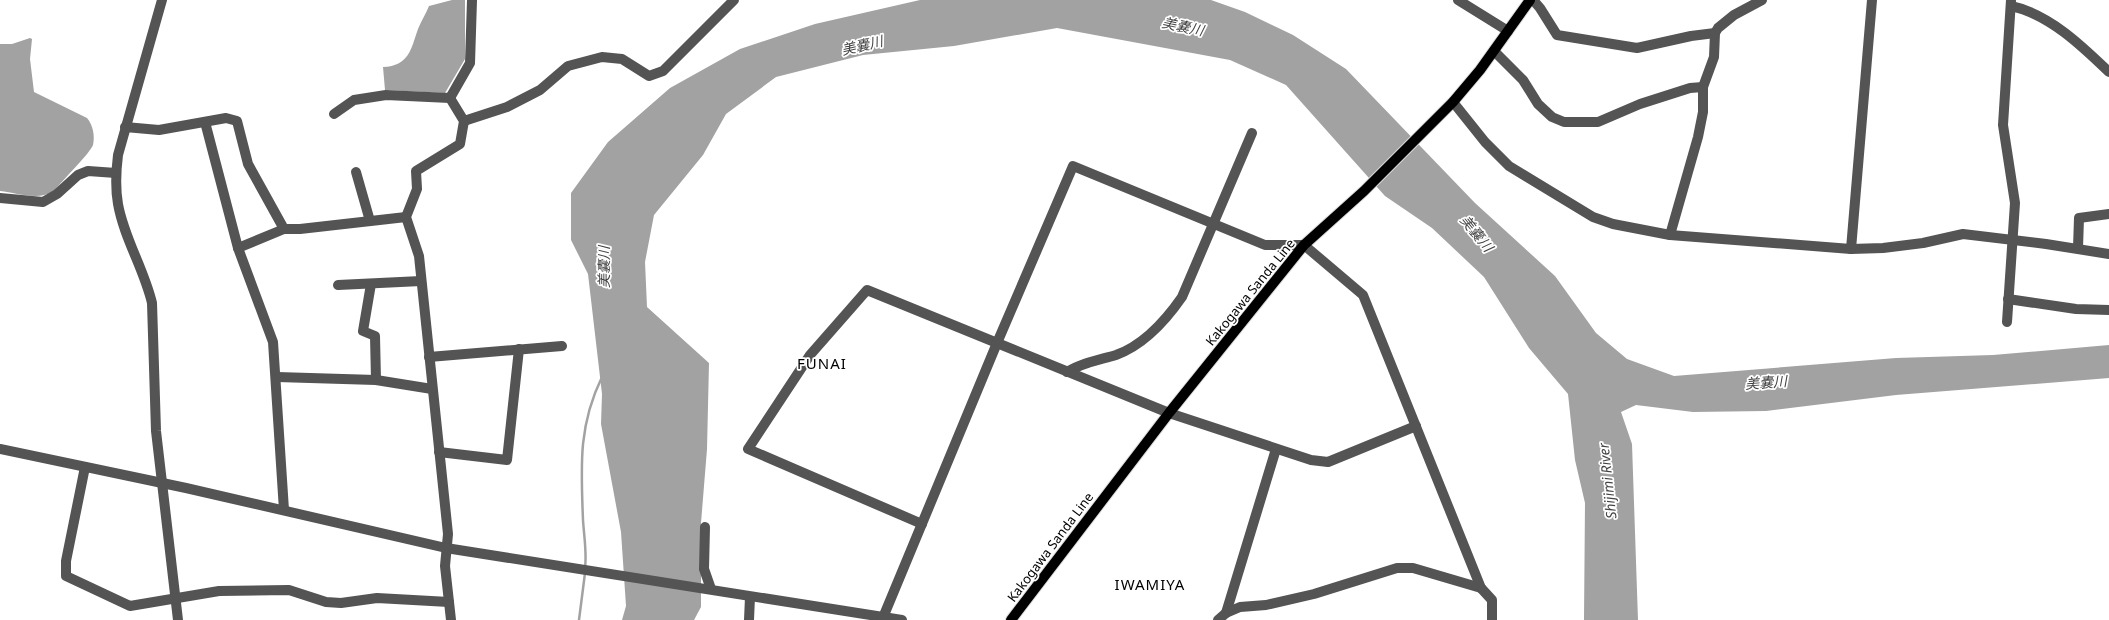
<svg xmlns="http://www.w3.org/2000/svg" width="2109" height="620" font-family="'Noto Sans','Noto Sans JP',sans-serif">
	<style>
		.water { fill: #a2a2a2 }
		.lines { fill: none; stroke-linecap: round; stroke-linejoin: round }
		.stream { stroke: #a2a2a2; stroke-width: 2.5 }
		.major-casing { stroke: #dbdbdb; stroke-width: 12 }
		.minor { stroke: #545454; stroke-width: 10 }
		.major { stroke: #000; stroke-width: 10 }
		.labels { text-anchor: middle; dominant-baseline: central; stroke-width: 3.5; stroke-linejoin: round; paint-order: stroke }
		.street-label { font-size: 13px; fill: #000; stroke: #fff }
		.water-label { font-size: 14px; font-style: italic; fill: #434343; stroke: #fff }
		.quarter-label { font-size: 15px; letter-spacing: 1px; fill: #000; stroke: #fff }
	</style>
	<rect width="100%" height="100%" fill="#fff"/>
	<g class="water">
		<path d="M 452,0 L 465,0 L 465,59 L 445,93 L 385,90 L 383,67 C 409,66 411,49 418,29 C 421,21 426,14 429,6 Z"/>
		<path d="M 920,0 L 1211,0 L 1245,12 L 1293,35 L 1346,69 L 1475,203 L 1555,276 L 1596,333 L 1627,359 L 1674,376 L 1896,358 L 1993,355 L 2109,345 L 2109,378 L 1896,395 L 1766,411 L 1693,412 L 1636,405 L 1621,412 L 1632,444 L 1638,620 L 1584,620 L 1585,503 L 1575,460 L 1568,394 L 1529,348 L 1484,277 L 1432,228 L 1385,196 L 1286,85 L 1230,60 L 1057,28 L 954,46 L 863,55 L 776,77 L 726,114 L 703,155 L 654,215 L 645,262 L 647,307 L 709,363 L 707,449 L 701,523 L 701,607 L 694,620 L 622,620 L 626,606 L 621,532 L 601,424 L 602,394 L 588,274 L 571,240 L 571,193 L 608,142 L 670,88 L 740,49 L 815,24 Z"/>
		<path d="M 30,38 L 32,39 L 30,59 L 34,92 L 87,118 C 93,125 95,136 93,145 C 91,152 61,182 54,191 C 39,201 17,193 0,191 L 0,44 L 12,44 Z"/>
	</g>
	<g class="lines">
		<g class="stream">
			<path d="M 585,568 C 587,553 584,536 583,520 C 581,467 578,426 602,377"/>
			<path d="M 579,620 L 585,573"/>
		</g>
		<defs>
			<path id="major" d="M 1011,620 L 1169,413 L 1304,245 L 1364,191 L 1453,102 L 1480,70 L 1530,0"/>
		</defs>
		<use href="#major" class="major-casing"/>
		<g class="minor">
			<path d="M 162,0 L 118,155 C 116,171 115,187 118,204 C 124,238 144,269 152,303 L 156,431 L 178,620"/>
			<path d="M 1458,0 L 1508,31"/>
			<path d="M 1533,0 L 1540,8 L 1557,35 L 1637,48 L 1691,36 L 1715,33"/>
			<path d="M 2011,6 C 2049,14 2082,46 2109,72"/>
			<path d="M 1494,51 L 1523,80 L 1538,104 L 1552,117 L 1564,122 L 1598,122 L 1640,104 L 1690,88 L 1703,87"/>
			<path d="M 450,98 L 464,121 L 460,144 L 416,171 L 417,189 L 406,217 L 419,256 L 448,534 L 445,566 L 451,620"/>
			<path d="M 1453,102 L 1485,142 L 1509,166 L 1593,217 L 1613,224 L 1670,235 L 1851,249 L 1883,248 L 1923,243 L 1963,234 L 2046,244 L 2109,254"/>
			<path d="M 334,114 L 354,100 L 386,95 L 450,98 L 470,63 L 472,0"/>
			<path d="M 464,121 L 507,107 L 540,90 L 568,66 L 602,57 L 622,59 L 649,76 L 663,71 L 734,0"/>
			<path d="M 205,122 L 238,248 L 273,342 L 284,510"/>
			<path d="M 125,127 L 159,130 L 226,118 L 237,121 L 248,164 L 284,229"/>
			<path d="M 356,172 L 370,221"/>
			<path d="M 0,198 L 43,202 L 57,194 L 78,175 L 88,171 L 116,173"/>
			<path d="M 1670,235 L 1698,137 L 1703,112 L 1703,87 L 1714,57 L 1715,33 L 1718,28 L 1734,15 L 1762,0"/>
			<path d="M 238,248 L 284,229 L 300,229 L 406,217"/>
			<path d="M 2078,248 L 2079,218 L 2109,214"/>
			<path d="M 1851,249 L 1872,0"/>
			<path d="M 371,284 L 363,331 L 375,336 L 376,380"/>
			<path d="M 338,285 L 421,281"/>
			<path d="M 2008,299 L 2076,309 L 2109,310"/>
			<path d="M 2007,322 L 2015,203 L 2003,125 L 2011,0"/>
			<path d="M 429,357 L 562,346"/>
			<path d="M 1067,372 C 1081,363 1099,360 1116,355 C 1144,345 1166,320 1182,297 L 1252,133"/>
			<path d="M 277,377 L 376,380 L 432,389"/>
			<path d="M 0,449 L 186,488 L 446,548 L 902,620"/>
			<path d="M 439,452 L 507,460 L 519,349"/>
			<path d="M 85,467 L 66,561 L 66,576 L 130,606 L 219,591 L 289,590 L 326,602 L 341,603 L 377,598 L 449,602"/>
			<path d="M 922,524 L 748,449 L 810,355 L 867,290 L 1169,413 L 1311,460 L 1328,462 L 1416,426"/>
			<path d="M 705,527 L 704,569 L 711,589"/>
			<path d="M 1226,613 L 1276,449"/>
			<path d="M 749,620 L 750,597"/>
			<path d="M 882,620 L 997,343 L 1073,166 L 1265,245 L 1304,245 L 1363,295 L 1481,588 L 1492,600 L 1492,620"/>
			<path d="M 1218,620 L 1226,613 L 1240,607 L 1266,605 L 1314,594 L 1397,568 L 1413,568 L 1481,588"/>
		</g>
		<use href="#major" class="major"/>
	</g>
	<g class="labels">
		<g class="street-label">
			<text transform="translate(1250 292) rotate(-51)">Kakogawa Sanda Line</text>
			<text transform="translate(1050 547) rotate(-53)">Kakogawa Sanda Line</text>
		</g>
		<g class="water-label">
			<text transform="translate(1183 26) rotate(12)">美嚢川</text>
			<text transform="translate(862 45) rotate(-13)">美嚢川</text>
			<text transform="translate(1477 233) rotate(51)">美嚢川</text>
			<text transform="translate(603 267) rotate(-90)">美嚢川</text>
			<text transform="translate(1766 382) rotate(-4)">美嚢川</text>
			<text transform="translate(1607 481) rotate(-96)">Shijimi River</text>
		</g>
		<g class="quarter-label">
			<text x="822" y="363">FUNAI</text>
			<text x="1150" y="584">IWAMIYA</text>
		</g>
	</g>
</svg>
